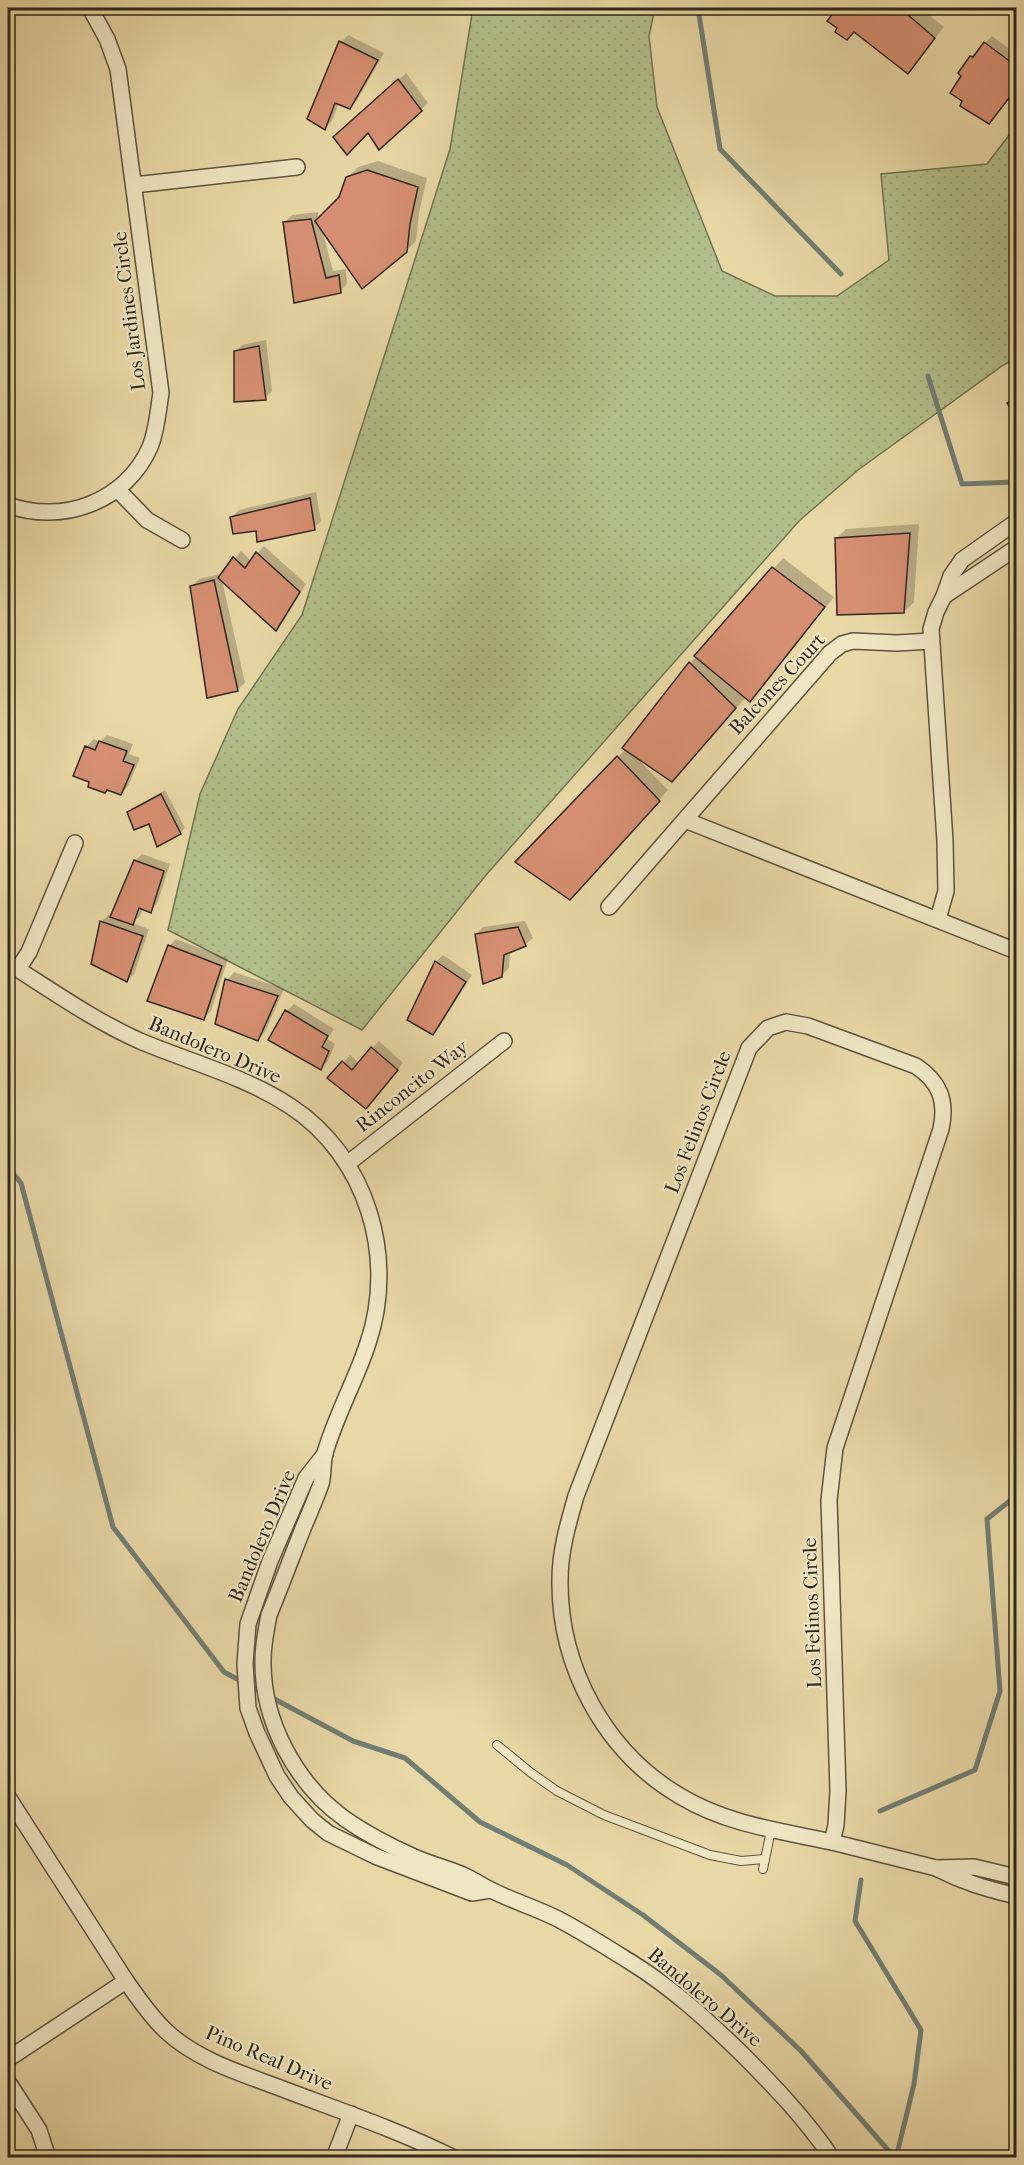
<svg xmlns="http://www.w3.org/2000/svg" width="1024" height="2165" font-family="'IM FELL French Canon',serif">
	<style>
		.grass { fill: url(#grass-dots); stroke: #707352; stroke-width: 1.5 }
		.shadow { fill: #0003 }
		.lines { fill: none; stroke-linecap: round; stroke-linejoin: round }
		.stream { stroke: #707e75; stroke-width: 5 }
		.building { fill: #d68f72; stroke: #2f271b; stroke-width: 1.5 }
		.service-casing { stroke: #5d533e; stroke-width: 10 }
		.minor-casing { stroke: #5d533e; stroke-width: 18 }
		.service { stroke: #f0e6c4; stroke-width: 8 }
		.minor { stroke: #f0e6c4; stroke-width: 15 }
		.labels { text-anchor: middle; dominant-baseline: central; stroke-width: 4.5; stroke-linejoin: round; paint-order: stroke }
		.street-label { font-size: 20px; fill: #2f271b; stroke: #f0e6c4 }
	</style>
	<defs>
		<pattern id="grass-dots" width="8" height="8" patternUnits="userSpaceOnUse" patternTransform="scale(1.5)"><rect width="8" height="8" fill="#b2bf8a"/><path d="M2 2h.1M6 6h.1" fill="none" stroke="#99a476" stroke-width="1.8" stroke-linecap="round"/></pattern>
	</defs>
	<rect width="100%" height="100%" fill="#e8d8a5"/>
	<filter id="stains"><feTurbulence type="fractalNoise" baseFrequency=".00333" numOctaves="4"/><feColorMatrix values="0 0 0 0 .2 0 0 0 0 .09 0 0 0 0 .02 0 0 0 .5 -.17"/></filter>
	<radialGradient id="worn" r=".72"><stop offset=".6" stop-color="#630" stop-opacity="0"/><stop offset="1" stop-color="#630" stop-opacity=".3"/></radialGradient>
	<path class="grass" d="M 473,8 L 655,8 L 649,36 L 657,107 L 722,271 L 775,296 L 837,296 L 889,260 L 881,174 L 987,164 L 1016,126 L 1016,358 L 1002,366 L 858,470 L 799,521 L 486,875 L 362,1030 L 168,930 L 200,794 L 238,709 L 302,615 L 450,149 Z"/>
	<g class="shadow">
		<path d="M 840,8 L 920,8 L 944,27 L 908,72 L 855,31 L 839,28 L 829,21 Z"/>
		<path d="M 348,35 L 384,53 L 357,100 L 350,107 L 339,103 L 332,121 L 325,128 L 308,118 L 341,42 Z"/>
		<path d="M 992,36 L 1016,54 L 1016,101 L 1010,97 L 989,123 L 964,100 L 963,75 L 971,57 Z"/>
		<path d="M 406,73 L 428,103 L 421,110 L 368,131 L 342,130 Z"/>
		<path d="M 378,161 L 427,178 L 419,213 L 416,241 L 406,251 L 322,229 L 333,271 L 346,269 L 347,284 L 340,291 L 295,302 L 285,222 L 292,215 L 318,212 L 319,219 L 341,198 L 348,177 L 358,167 Z"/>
		<path d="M 266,340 L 272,391 L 265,398 L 235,352 L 242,345 Z"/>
		<path d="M 316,492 L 321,521 L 314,528 L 258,529 L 232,517 L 239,510 Z"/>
		<path d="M 919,524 L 914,602 L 904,612 L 836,539 L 846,529 Z"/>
		<path d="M 264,546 L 306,584 L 283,622 L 276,628 L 222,580 L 245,683 L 237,690 L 192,586 L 199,579 L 220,574 L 221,576 L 241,551 L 251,561 Z"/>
		<path d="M 783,558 L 834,597 L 759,691 L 750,700 L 746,697 L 682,770 L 636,757 L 668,790 L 579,888 L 517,861 L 626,749 L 624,747 L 690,663 Z"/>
		<path d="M 107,735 L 133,744 L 129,754 L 140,758 L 128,786 L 121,793 L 75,775 L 86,747 L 94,739 L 100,742 Z"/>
		<path d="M 165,790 L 185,828 L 180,833 L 129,812 L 133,808 Z"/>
		<path d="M 142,854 L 170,864 L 157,904 L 150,911 L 143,908 L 140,916 L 132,923 L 149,929 L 134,974 L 127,981 L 101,922 L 108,915 L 112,916 L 135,861 Z"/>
		<path d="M 525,921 L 533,938 L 525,945 L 510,951 L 509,968 L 502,975 L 476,934 L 483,927 Z"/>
		<path d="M 176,939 L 228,959 L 211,1011 L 203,1018 L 169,946 Z"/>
		<path d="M 443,955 L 472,975 L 440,1026 L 433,1033 L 436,962 Z"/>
		<path d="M 234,972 L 284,989 L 265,1032 L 258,1039 L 217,1023 L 227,980 Z"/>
		<path d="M 294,1004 L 334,1029 L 327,1039 L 335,1044 L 328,1061 L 321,1068 L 287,1011 Z"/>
		<path d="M 379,1041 L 403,1063 L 373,1100 L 330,1078 L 350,1055 L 359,1063 Z"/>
	</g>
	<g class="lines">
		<g class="stream">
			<path d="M 698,8 L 720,149 L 841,274"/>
			<path d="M 928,376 L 962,484 L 1016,482"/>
			<path d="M 8,1167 L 21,1183 L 113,1527 L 224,1672 L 353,1741 L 405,1758 L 480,1822 L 567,1865 L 643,1915 L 721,1975 L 801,2051 L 895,2158"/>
			<path d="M 880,1811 L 975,1770 L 1000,1691 L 987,1519 L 1016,1496"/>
			<path d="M 861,1880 L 855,1921 L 921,2030 L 914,2084 L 896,2158"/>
		</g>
	</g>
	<g class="building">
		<path d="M 837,8 L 878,8 L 884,13 L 888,8 L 897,14 L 901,9 L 935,38 L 908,74 L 854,32 L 847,40 L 835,32 L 837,28 L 827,21 Z"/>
		<path d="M 339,41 L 378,60 L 350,109 L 335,103 L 325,130 L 307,119 Z"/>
		<path d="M 984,42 L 1016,66 L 1016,103 L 1009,98 L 989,124 L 960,106 L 962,101 L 950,93 L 961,76 L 958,73 L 970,56 L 973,57 Z"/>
		<path d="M 398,79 L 422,111 L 379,150 L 368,133 L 347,155 L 333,137 Z"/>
		<path d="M 367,170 L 418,187 L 410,224 L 407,252 L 362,289 L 315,221 L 339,197 L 346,177 Z"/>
		<path d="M 311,219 L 326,278 L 339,275 L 341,293 L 294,303 L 283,222 Z"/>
		<path d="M 259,346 L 266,400 L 234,402 L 234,351 Z"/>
		<path d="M 1016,397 L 1016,418 L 1007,403 Z"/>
		<path d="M 310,498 L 315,530 L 257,542 L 256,531 L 233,534 L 230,517 Z"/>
		<path d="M 910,533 L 904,613 L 837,615 L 835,538 Z"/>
		<path d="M 256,552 L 300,592 L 276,631 L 218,578 L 233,557 L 245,568 Z"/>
		<path d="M 772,567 L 825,607 L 750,702 L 694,656 Z"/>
		<path d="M 214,580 L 238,691 L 207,698 L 190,586 Z"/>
		<path d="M 689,662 L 736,708 L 672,782 L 622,748 Z"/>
		<path d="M 99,741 L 127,751 L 123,761 L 134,765 L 121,795 L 107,790 L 105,793 L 88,787 L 89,782 L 73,776 L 85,746 L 95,750 Z"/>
		<path d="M 617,756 L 660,801 L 570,900 L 515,862 Z"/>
		<path d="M 161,794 L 181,834 L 157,847 L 149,824 L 134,830 L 127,812 Z"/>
		<path d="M 134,860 L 164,871 L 151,913 L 139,908 L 133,925 L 110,917 Z"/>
		<path d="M 100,921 L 143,936 L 127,982 L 91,964 Z"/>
		<path d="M 518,927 L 526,946 L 504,955 L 502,977 L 483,984 L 475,934 Z"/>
		<path d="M 168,945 L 222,966 L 204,1020 L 147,1001 Z"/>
		<path d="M 435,961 L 466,982 L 433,1035 L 407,1020 Z"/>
		<path d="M 225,979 L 278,996 L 258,1041 L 215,1024 Z"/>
		<path d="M 285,1010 L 328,1036 L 322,1047 L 329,1051 L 321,1070 L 268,1040 Z"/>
		<path d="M 371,1047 L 398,1070 L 366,1109 L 327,1078 L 342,1061 L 352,1070 Z"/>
	</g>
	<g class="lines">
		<defs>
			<g id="service">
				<path d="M 497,1745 L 530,1772 L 557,1791 L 604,1815 L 710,1855 L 741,1861 L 765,1859"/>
				<path d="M 763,1869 L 771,1830"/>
			</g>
			<g id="minor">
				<path d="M 134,185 L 297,167"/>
				<path d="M 117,489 L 147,520 L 182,540"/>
				<path d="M 8,505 C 62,525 126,502 150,447 C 157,430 158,411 161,393 L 118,69 L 107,39 L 90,8"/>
				<path d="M 944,596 L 1016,548"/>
				<path d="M 685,820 L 1016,951"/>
				<path d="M 609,907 L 830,653 L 842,644 L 853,641 L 897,643 L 931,641"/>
				<path d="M 938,919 L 946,891 L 945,841 L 931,629 L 936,612 L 944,596 L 951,576 L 962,560 L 1016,522"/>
				<path d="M 8,963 C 51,990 93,1020 140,1041 C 190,1062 244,1076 290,1106 C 367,1156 397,1257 368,1343 C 356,1380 336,1415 325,1453 C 322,1463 324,1474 321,1484 C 316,1498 310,1512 304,1526 C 292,1556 281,1586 269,1615 C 266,1630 263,1645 263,1660 C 262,1721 296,1784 345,1819 C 365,1833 390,1846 412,1856 C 429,1864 447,1868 463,1875 C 473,1879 482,1886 491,1890 C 513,1901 536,1908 558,1919 C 583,1932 608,1948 632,1963 C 671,1987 707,2020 740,2052 C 773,2085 805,2118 832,2158"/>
				<path d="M 18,969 L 29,952 L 75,843"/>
				<path d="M 786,1022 L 808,1026 L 916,1066 C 940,1082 947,1101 941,1129 L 835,1448 L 829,1500 L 838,1791 L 836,1825 L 832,1842 C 780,1831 726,1824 680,1796 C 605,1752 559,1667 560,1580 C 560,1551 568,1524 576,1496 L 749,1048 L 768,1028 Z"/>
				<path d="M 347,1164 L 504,1041"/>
				<path d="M 325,1454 L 306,1478 L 270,1561 L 248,1624 L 245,1664 L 248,1708 L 257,1733 L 277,1776 L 291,1797 L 312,1820 L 328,1833 L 375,1856 L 472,1893 L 490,1890"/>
				<path d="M 8,1797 L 126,1981 C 138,1998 150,2016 166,2031 C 199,2062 247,2075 288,2091 C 344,2112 400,2131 454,2158"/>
				<path d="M 832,1842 L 936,1868 L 974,1867 L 1016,1877"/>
				<path d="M 936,1868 C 965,1883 985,1888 1016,1896"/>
				<path d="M 8,2059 L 126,1981"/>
				<path d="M 8,2082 L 39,2130 L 48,2158"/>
				<path d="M 334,2158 L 351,2114"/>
			</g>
		</defs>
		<use href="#service" class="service-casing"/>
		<use href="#minor" class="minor-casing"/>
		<use href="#service" class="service"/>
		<use href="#minor" class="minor"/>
	</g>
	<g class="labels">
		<g class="street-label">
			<text transform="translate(129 311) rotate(-97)">Los Jardines Circle</text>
			<text transform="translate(777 684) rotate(-47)">Balcones Court</text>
			<text transform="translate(215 1050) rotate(23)">Bandolero Drive</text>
			<text transform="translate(412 1086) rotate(-38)">Rinconcito Way</text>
			<text transform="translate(698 1122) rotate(-69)">Los Felinos Circle</text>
			<text transform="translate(262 1536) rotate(-67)">Bandolero Drive</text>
			<text transform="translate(812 1613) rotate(-92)">Los Felinos Circle</text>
			<text transform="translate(705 1997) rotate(40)">Bandolero Drive</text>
			<text transform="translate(269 2058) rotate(23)">Pino Real Drive</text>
		</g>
	</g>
	<rect width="1024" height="2165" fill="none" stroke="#e8d8a5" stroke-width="30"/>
	<rect x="9" y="9" width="1006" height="2147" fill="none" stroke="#2f271b" stroke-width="3"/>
	<rect x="15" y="15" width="994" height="2135" fill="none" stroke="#2f271b" stroke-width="1.5"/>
	<rect width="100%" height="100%" filter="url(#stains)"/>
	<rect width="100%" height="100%" fill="url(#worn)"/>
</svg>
